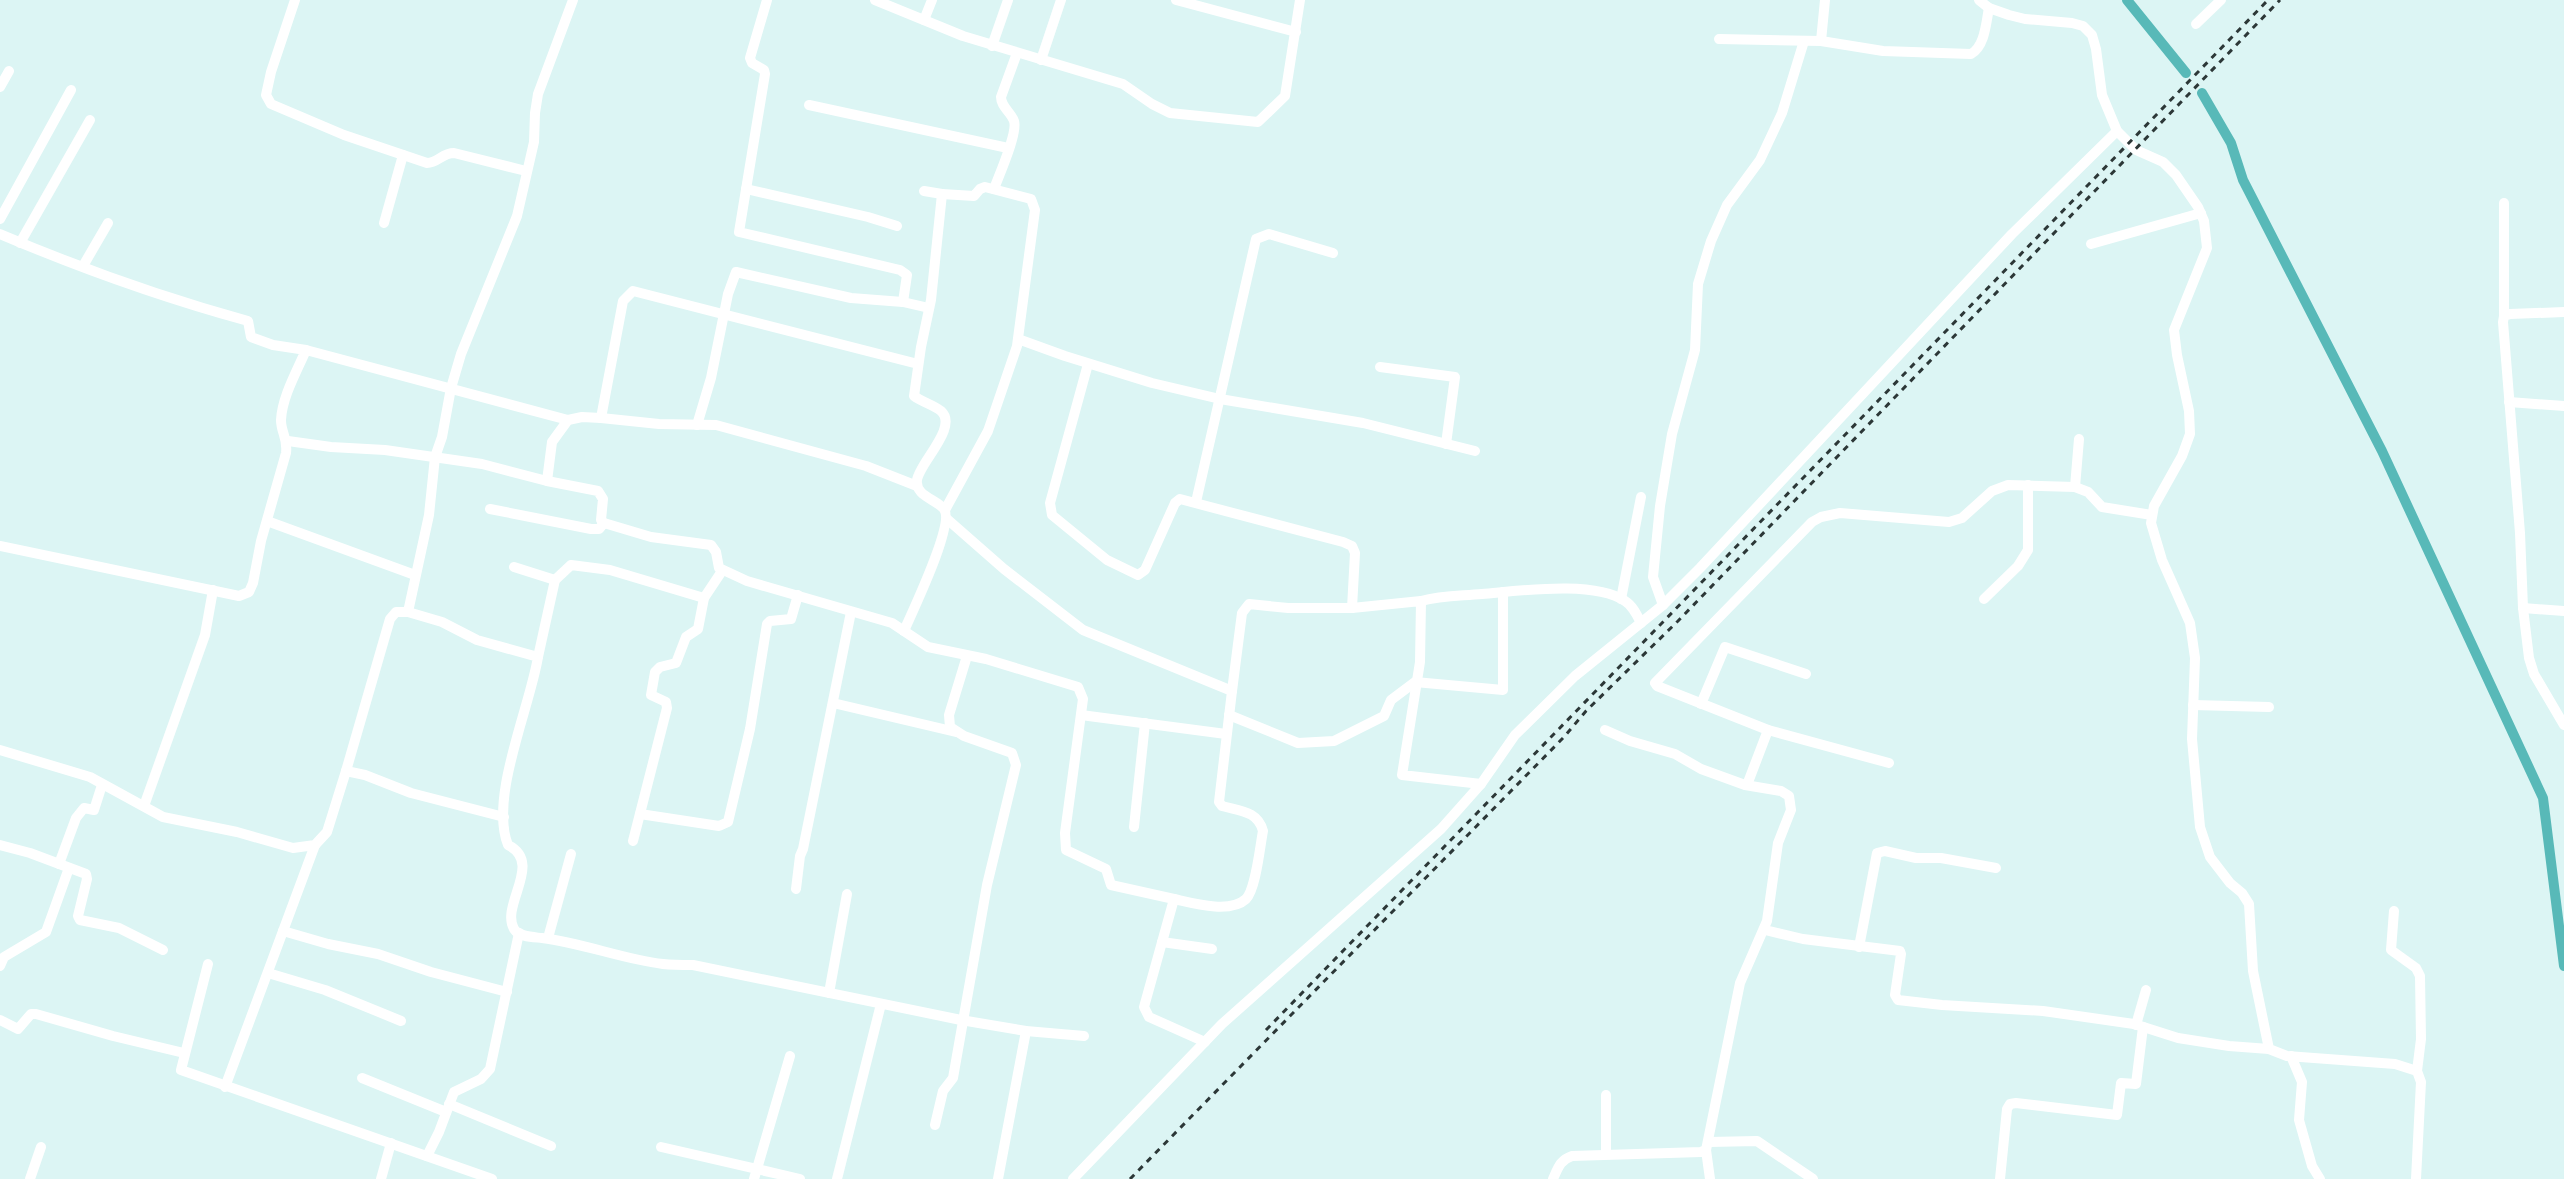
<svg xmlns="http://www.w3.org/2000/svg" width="2564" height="1179" font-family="'Space Grotesk',sans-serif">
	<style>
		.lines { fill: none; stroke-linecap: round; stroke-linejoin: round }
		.canal { stroke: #58b9b8; stroke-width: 10 }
		.minor { stroke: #fff; stroke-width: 10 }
		.rail { stroke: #2c3737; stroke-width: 3; stroke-dasharray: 6 6; stroke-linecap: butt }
	</style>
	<rect width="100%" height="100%" fill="#dcf5f4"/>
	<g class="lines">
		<g class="canal">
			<path d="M 2127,0 L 2186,73"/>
			<path d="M 2202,93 L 2231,143 L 2243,180 L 2382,451 L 2543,798 L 2564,966"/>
		</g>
		<g class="minor">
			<path d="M 295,0 L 271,72 L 266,95 L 271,104 L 344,135 L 427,163 C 438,163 442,153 454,153 L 526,171"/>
			<path d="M 573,0 L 538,94 L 535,113 L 534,142 L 517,216 L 461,354 L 451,388 L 442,437 L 435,457 L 429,515 L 408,612 L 442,622 L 477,640 L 538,657 C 530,707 489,798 508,845 C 544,863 500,905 514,929 C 519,937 533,937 542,938 C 583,943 622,959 663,964 C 673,965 683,965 693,965 L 961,1020 L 1026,1031 L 1084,1036"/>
			<path d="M 767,0 L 750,58 L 752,63 L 764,70 L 765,74 L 739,232 L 900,270 L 907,275 L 903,302"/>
			<path d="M 875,0 L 963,36 L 1123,84 L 1152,104 L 1170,113 L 1258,122 L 1285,96 L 1300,0"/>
			<path d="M 1176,0 L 1296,32"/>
			<path d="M 1979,0 L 1989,8 L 2009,15 L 2025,19 L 2072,23 L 2083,26 L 2092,35 L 2096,49 L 2102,95 L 2117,131 L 2136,150 L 2163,162 L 2176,175 L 2198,207 L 2204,221 L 2207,248 L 2174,330 L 2177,355 L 2189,411 L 2190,434 L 2182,456 L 2154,506 L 2151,523 L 2162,560 L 2190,623 L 2195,658 L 2192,739 L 2200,827 L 2210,857 L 2230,883 L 2242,893 L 2249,904 L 2253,971 L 2269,1049 L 2287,1056 L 2395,1064 L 2417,1071 L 2421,1082 L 2416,1179"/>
			<path d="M 924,20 L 932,0"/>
			<path d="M 2196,24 L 2221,0"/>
			<path d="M 1719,39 L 1821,41 L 1825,0"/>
			<path d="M 1821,41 L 1883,51 L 1971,54 C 1985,46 1986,23 1989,8"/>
			<path d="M 992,46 L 1008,0"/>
			<path d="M 1041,60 L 1061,0"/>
			<path d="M 0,87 L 9,71"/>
			<path d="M 809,105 L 1008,148"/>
			<path d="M 746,189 L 868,217 L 897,226"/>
			<path d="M 994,189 C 999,175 1018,133 1014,121 C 1011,112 1001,107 1001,97 L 1017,53"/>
			<path d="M 942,194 L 974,196 L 980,189 L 985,187 L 1031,199 L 1035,210 L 1017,346 L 988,431 L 945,510"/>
			<path d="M 2504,203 L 2504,316"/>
			<path d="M 0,219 L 71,90"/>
			<path d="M 384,223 L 403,155"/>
			<path d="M 0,234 C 80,268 164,298 248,321 L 251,337 L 273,345 L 306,350 C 297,371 282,397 281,420 C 281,433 288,438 286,453 L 261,541 L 253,583 L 249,592 L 239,596 L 0,546"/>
			<path d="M 20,243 L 90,120"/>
			<path d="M 2091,244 L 2201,213"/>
			<path d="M 83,266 L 108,223"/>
			<path d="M 2564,312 L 2510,314 L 2504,316 L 2503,322 L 2520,533 L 2523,608 L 2529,658 L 2534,674 L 2564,725"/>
			<path d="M 1018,339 L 1065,356 L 1152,383 L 1220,399 L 1363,423 L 1475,451"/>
			<path d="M 306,350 L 568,420"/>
			<path d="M 1088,364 L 1050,503 L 1052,515 L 1107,560 L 1138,575 L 1145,570 L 1175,503 L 1180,499 L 1343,542 L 1352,546 L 1355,553 L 1352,608"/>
			<path d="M 1380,367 L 1455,377 L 1446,444"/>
			<path d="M 2509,402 L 2564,406"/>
			<path d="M 601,418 L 623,301 L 633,291 L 918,364"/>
			<path d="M 697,425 L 711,378 L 728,294 L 736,272 L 851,298 L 903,302 L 929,308"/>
			<path d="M 288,441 L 331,447 L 385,450 L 482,464 L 547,481 L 598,491 L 603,499 L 601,520 L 604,523 L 651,537 L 711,545 L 716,552 L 719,568 L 747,581 L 892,623 L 928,647 L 986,659 L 1078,687 L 1083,699 L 1065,833 L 1066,850 L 1106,869 L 1111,885 L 1174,899 L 1144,1007 L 1149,1017 L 1205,1042"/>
			<path d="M 547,481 L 552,442 L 568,420 L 582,417 L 601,418 L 659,424 L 716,425 L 866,466 L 917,486"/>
			<path d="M 2075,487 L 2079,439"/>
			<path d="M 1196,502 L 1256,239 L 1269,234 L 1333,253"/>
			<path d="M 490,509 L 591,529 L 599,529 L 604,523"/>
			<path d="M 947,519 L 1004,569 L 1083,630 L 1232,691 L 1219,802 L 1222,806 C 1240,811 1258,811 1263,831 C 1260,846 1256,889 1246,899 C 1230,914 1192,903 1174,899"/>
			<path d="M 267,521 L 415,575"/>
			<path d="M 514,567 L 555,580"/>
			<path d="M 1621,599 L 1641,497"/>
			<path d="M 1984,599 L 2018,566 L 2028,550 L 2028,485"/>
			<path d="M 1421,601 C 1442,595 1460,596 1482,594 C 1519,591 1594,580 1625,601 C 1633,606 1637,615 1641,623"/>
			<path d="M 1663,605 L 1653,577 L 1660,506 L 1672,434 L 1695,350 L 1698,284 L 1711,241 L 1727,205 L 1760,160 L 1782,113 L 1804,41"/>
			<path d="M 2523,608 L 2564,611"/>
			<path d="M 904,631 C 912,612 955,524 944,509 C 936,499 915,496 917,480 C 919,463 959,427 941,411 C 934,405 922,402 914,396 L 921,347 L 931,300 L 942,194 L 924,191"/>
			<path d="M 538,657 L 555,580 L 571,565 L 610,570 L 704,598"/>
			<path d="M 1232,691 L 1242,613 L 1249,604 L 1288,608 L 1352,608 L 1421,601 L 1420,662 L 1402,775 L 1481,784"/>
			<path d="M 833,703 L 956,732"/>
			<path d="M 1701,704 L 1725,647 L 1806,674"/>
			<path d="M 2193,705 L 2269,707"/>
			<path d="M 1081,715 L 1226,734"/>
			<path d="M 1229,715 L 1298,743 L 1334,741 L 1384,716 L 1391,700 L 1415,682 L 1503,690 L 1503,592"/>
			<path d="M 1768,730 L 1889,763"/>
			<path d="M 0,750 L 90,777 L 163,817 L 237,832 L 293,848 L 315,845 L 327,832 L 346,771 L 365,775 L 411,793 L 504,817"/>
			<path d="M 346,771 L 390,619 L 396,612 L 408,612"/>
			<path d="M 1747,785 L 1768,730 L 1657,686 L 1655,683 L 1812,522 L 1821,517 L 1840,513 L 1949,522 L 1962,518 L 1992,491 L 2008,485 L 2075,487 L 2088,492 L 2102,507 L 2152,515"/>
			<path d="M 144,806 L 205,635 L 213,590"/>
			<path d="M 640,814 L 719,826 L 728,822 L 750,729 L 767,624 L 770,621 L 791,619 L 798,595"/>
			<path d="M 1134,827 L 1145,723"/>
			<path d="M 633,841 L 667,708 L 666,702 L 651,695 L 655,672 L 660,667 L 676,663 L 686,637 L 698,629 L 704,598 L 722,571"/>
			<path d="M 0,845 L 30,853 L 86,874 L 87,879 L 78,916 L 80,920 L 119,928 L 163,950"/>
			<path d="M 59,864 L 76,818 L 84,808 L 94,810 L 102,785"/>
			<path d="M 796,889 L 800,856 L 803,849 L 851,612"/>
			<path d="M 2394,911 L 2391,950 L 2416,968 L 2420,976 L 2421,1039 L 2417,1071"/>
			<path d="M 1765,930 L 1803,939 L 1900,951 L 1901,954 L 1895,995 L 1898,1000 L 1942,1005 L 2043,1011 L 2134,1024 L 2178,1038 L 2229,1046 L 2269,1049"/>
			<path d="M 283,931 L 328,944 L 378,954 L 431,972 L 507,992"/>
			<path d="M 548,938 L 571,854"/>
			<path d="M 1162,942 L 1212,949"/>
			<path d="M 1859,947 L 1877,853 L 1885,851 L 1916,858 L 1941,858 L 1996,868"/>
			<path d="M 208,964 L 181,1070 L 492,1179"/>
			<path d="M 0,966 L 4,957 L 46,932 L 69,868"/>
			<path d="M 268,973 L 325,990 L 401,1021"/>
			<path d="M 829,993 L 847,894"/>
			<path d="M 0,1020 L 18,1029 L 31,1014 L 36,1014 L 113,1036 L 184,1053"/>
			<path d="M 2136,1025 L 2146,990"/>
			<path d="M 2291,1056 L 2302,1082 L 2299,1120 L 2312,1166 L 2320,1179"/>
			<path d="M 362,1078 L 446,1112"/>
			<path d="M 225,1087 L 315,845"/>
			<path d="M 449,1104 L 551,1146"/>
			<path d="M 935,1125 L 943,1091 L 953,1078 L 987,885 L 1016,765 L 1012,753 L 964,736 L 950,727 L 949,715 L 967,656"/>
			<path d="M 1709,1142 L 1757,1141 L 1813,1179"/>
			<path d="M 661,1147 L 800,1179"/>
			<path d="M 1706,1150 L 1710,1179"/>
			<path d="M 1606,1153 L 1606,1095"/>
			<path d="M 427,1156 L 439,1132 L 454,1092 L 481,1079 L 490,1069 L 519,933"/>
			<path d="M 30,1179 L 41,1147"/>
			<path d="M 381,1179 L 391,1143"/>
			<path d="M 754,1179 L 790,1056"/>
			<path d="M 837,1179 L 881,1004"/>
			<path d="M 998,1179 L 1026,1031"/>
			<path d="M 1073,1179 L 1222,1024 L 1441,829 L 1481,784 L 1515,735 L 1575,676 L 1663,605 L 1700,568 L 2012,234 L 2117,131"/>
			<path d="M 1553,1179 C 1558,1168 1560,1160 1572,1156 L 1701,1152 L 1706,1150 L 1740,983 L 1767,921 L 1778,843 L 1791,810 L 1789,796 L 1781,791 L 1745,785 L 1701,769 L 1675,754 L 1630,741 L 1605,730"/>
			<path d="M 2000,1179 L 2007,1109 L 2010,1104 L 2016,1103 L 2117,1115 L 2121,1083 L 2136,1084 L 2143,1027"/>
		</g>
		<g class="rail">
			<path d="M 1266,1030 L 2268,0"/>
			<path d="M 1130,1179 L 1564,737 L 1586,711 L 1678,621 L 2280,0"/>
		</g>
	</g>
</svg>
